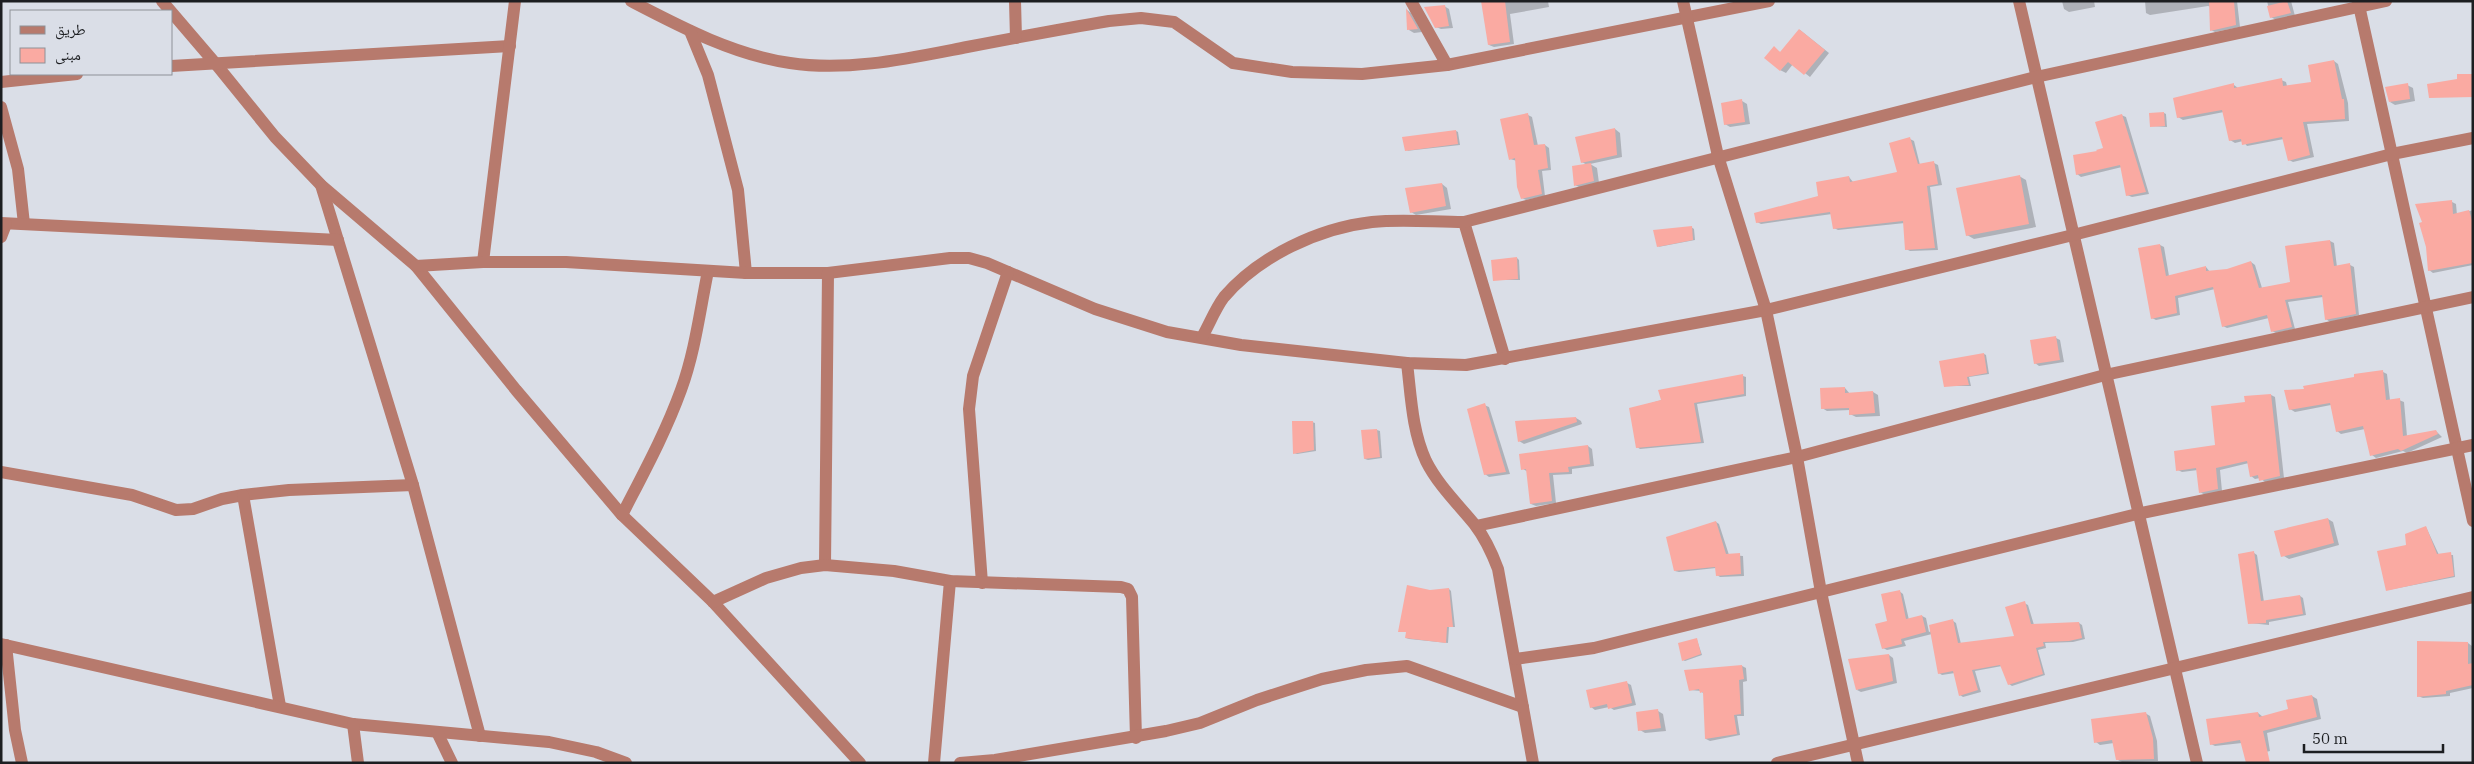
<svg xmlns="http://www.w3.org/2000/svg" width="2474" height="764" font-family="'IBM Plex Serif','Noto Naskh Arabic',serif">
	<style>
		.shadow { fill: #0003 }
		.building { fill: #faaaa2 }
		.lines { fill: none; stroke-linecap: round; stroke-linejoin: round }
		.minor { stroke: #b77a6d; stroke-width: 12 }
	</style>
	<rect width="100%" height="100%" fill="#dadee7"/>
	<g class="shadow">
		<path d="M 1483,1 L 1548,1 L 1549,7 L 1510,14 L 1514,44 L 1494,47 L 1489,45 Z"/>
		<path d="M 2062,1 L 2094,1 L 2095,7 L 2069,12 L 2064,9 Z"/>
		<path d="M 2145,1 L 2237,1 L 2240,27 L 2215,32 L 2211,30 L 2211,7 L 2208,6 L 2150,15 L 2146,13 Z"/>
		<path d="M 2267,1 L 2291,1 L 2295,16 L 2276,20 L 2271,17 Z"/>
		<path d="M 1444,6 L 1449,9 L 1453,28 L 1441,29 L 1436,27 Z"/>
		<path d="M 1407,10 L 1411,13 L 1422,32 L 1414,33 L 1409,30 Z"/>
		<path d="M 1800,30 L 1829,53 L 1810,77 L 1793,64 L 1786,73 L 1780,70 L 1774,48 L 1781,53 Z"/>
		<path d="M 2334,61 L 2338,64 L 2348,103 L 2349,121 L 2307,124 L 2314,157 L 2293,162 L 2289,160 L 2284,139 L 2247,146 L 2243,141 L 2235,143 L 2230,140 L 2224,112 L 2183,120 L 2178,117 L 2174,99 L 2234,85 L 2238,88 L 2281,80 L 2286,82 L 2287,86 L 2312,83 Z"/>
		<path d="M 2407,85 L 2413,88 L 2415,101 L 2395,105 L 2390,102 Z"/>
		<path d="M 1742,101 L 1747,104 L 1750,124 L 1730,127 L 1725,124 Z"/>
		<path d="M 2164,113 L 2166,114 L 2167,127 L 2151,126 Z"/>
		<path d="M 1528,115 L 1532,117 L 1538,146 L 1545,145 L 1549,148 L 1551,170 L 1542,171 L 1545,196 L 1526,200 L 1522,198 L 1517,161 L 1510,159 Z"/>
		<path d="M 2121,115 L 2126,117 L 2149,194 L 2132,197 L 2127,195 L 2122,167 L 2081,177 L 2077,174 L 2104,149 Z"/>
		<path d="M 1615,129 L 1620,133 L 1622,157 L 1590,164 L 1597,168 L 1599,183 L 1581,188 L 1575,185 L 1587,165 L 1582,162 Z"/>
		<path d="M 1456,131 L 1458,132 L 1460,145 L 1406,151 Z"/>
		<path d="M 1910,139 L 1914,141 L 1920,165 L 1934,163 L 1938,165 L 1942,185 L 1930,187 L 1938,250 L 1910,251 L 1906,249 L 1905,223 L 1838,230 L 1834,228 L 1832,214 L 1761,224 L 1757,222 L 1820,197 L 1849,177 L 1853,182 L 1899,173 Z"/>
		<path d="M 2019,176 L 2026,180 L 2036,227 L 1974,239 L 1967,235 Z"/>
		<path d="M 1442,184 L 1447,188 L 1451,209 L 1416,215 L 1411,212 Z"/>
		<path d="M 2452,202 L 2456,204 L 2457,215 L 2473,210 L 2473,265 L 2433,273 L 2429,270 Z"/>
		<path d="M 1691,227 L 1694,229 L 1695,240 L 1658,247 Z"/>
		<path d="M 2330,241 L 2334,243 L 2337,267 L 2350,265 L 2354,267 L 2359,315 L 2330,322 L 2326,319 L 2323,297 L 2288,302 L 2295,329 L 2276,333 L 2272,331 L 2269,318 L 2227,328 L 2223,326 L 2215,289 L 2178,298 L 2180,315 L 2156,320 L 2152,318 L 2160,245 L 2164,247 L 2169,276 L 2206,267 L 2210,272 L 2227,270 L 2251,262 L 2255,265 L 2262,288 L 2291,283 Z"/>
		<path d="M 1517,258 L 1519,260 L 1520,280 L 1494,280 Z"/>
		<path d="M 2056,338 L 2060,340 L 2064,362 L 2039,366 L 2035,363 Z"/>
		<path d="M 1984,354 L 1986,355 L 1989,374 L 1969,377 L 1971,386 L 1946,386 Z"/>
		<path d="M 2383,372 L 2387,374 L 2390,400 L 2399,400 L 2404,402 L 2407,436 L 2436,431 L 2442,437 L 2407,453 L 2403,451 L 2376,458 L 2372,455 L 2365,429 L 2341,434 L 2337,431 L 2331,405 L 2295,412 L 2290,409 L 2305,390 Z"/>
		<path d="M 1743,376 L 1746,377 L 1746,396 L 1697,404 L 1704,443 L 1640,449 L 1637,447 L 1631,409 Z"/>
		<path d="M 1845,388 L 1850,394 L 1873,392 L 1878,395 L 1880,416 L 1856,417 L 1850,414 L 1850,410 L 1827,411 L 1822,408 Z"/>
		<path d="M 2271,395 L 2275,397 L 2284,478 L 2265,482 L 2260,478 L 2255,479 L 2251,476 L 2249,463 L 2220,470 L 2222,491 L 2205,495 L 2200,492 L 2198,470 L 2182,472 L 2178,470 L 2216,446 L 2246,403 Z"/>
		<path d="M 1484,405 L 1489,407 L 1510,474 L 1489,477 L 1485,474 Z"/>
		<path d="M 1576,418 L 1581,421 L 1582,424 L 1524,444 L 1519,441 Z"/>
		<path d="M 1312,422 L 1315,423 L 1316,451 L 1297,454 L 1294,453 Z"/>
		<path d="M 1377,430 L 1380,431 L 1382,458 L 1368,460 L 1365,459 L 1363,432 Z"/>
		<path d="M 1588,446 L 1592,449 L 1594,466 L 1572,469 L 1572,474 L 1553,475 L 1556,503 L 1536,506 L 1531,504 L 1528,472 L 1523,469 Z"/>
		<path d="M 2328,519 L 2333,522 L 2339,545 L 2289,559 L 2284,556 Z"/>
		<path d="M 1716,522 L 1719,524 L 1729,555 L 1743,556 L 1744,576 L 1720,577 L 1717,575 L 1716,568 L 1679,572 L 1675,571 Z"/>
		<path d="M 2426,527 L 2439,555 L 2453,555 L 2455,577 L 2388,590 L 2407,546 Z"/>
		<path d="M 2254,553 L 2257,555 L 2264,602 L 2300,596 L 2303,598 L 2306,615 L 2269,622 L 2269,625 L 2249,623 Z"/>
		<path d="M 1449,589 L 1451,591 L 1455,627 L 1449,627 L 1448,643 L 1409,639 L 1406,638 L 1407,632 L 1399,631 L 1430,592 Z"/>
		<path d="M 1899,591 L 1903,594 L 1909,620 L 1922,616 L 1926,618 L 1929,632 L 1953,621 L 1956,623 L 1961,644 L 2015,637 L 2024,603 L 2028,605 L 2034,625 L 2079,623 L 2082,625 L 2085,639 L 2073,642 L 2045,643 L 2046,648 L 2038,650 L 2045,675 L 2012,686 L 2009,684 L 2002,666 L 1975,671 L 1981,692 L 1963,697 L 1960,695 L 1955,673 L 1942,675 L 1939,673 L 1932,634 L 1904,641 L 1906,646 L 1887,650 L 1883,648 Z"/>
		<path d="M 1697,640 L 1702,655 L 1685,661 L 1683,660 Z"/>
		<path d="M 2468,643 L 2472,646 L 2473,688 L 2450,693 L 2450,696 L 2423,698 L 2418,696 Z"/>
		<path d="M 1889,655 L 1893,658 L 1897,683 L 1861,692 L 1857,690 Z"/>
		<path d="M 1742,666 L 1746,668 L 1747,681 L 1743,682 L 1744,716 L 1737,716 L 1740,735 L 1710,741 L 1706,739 L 1704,694 L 1701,691 L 1690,690 Z"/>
		<path d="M 1627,683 L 1631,685 L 1636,705 L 1614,710 L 1609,707 L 1595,710 L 1591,707 Z"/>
		<path d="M 2312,696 L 2317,699 L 2321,719 L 2267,733 L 2270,751 L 2249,756 L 2242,743 L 2215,746 L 2211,744 L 2258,713 L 2263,717 L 2289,710 Z"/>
		<path d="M 1658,711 L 1663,714 L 1666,731 L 1645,733 L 1640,730 Z"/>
		<path d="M 2145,713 L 2150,716 L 2157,741 L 2158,761 L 2122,762 L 2118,760 L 2114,743 L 2100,745 L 2096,742 Z"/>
	</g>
	<g class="building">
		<path d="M 1481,1 L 1505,1 L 1510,42 L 1488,45 Z"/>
		<path d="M 2209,1 L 2234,1 L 2236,25 L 2210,31 Z"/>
		<path d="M 2287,1 L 2291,13 L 2270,18 L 2267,6 Z"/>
		<path d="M 1445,5 L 1449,26 L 1435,28 L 1424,7 Z"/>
		<path d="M 1406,8 L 1418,29 L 1407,30 Z"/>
		<path d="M 1799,29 L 1825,50 L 1804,75 L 1788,62 L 1780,71 L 1764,58 L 1774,46 L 1780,52 Z"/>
		<path d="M 2334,60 L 2342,99 L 2344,99 L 2345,119 L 2303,122 L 2310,155 L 2288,161 L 2282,137 L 2242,145 L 2241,139 L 2229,141 L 2222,110 L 2177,118 L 2173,98 L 2234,83 L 2234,88 L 2282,78 L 2283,86 L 2311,82 L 2308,65 Z"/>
		<path d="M 2457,74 L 2473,74 L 2473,97 L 2429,98 L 2427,84 L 2457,79 Z"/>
		<path d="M 2408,83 L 2410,99 L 2389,102 L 2385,87 Z"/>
		<path d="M 1742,99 L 1745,122 L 1724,125 L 1721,103 Z"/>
		<path d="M 2164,112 L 2165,126 L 2150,127 L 2149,113 Z"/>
		<path d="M 1528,113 L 1534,145 L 1545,144 L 1548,168 L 1538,170 L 1542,194 L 1521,199 L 1517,187 L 1515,158 L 1509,160 L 1500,119 Z"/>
		<path d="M 2122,114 L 2146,192 L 2126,196 L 2120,165 L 2076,175 L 2073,155 L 2097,151 L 2096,150 L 2103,148 L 2095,122 Z"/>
		<path d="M 1615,128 L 1617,155 L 1581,163 L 1575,137 Z"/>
		<path d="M 1456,130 L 1458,144 L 1405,151 L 1402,137 Z"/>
		<path d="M 1910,137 L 1918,164 L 1934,161 L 1938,184 L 1927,186 L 1935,248 L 1905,250 L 1903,221 L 1833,229 L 1830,212 L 1756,223 L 1754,213 L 1818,196 L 1816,182 L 1849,176 L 1850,182 L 1897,172 L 1889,143 Z"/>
		<path d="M 1591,163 L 1594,181 L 1574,186 L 1572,166 Z"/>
		<path d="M 2020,175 L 2029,224 L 1966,236 L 1956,188 Z"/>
		<path d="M 1442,183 L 1446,206 L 1410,213 L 1405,188 Z"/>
		<path d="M 2452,200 L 2453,214 L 2469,210 L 2473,224 L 2473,263 L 2428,271 L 2426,247 L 2419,223 L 2422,222 L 2415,204 Z"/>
		<path d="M 1692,226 L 1693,240 L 1657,247 L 1653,230 Z"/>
		<path d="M 2330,240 L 2334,266 L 2350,263 L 2356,314 L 2325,320 L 2322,295 L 2285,300 L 2292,327 L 2271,332 L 2267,315 L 2222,327 L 2213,287 L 2175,296 L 2177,313 L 2151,319 L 2138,248 L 2160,244 L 2166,276 L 2206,266 L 2206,271 L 2227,269 L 2251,261 L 2259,288 L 2290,282 L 2285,246 Z"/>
		<path d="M 1517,257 L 1518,279 L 1493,281 L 1491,260 Z"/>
		<path d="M 2056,336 L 2060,360 L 2034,364 L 2030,340 Z"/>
		<path d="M 1984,353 L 1987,373 L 1967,377 L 1969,385 L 1944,387 L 1939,361 Z"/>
		<path d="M 2383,370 L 2386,400 L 2400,398 L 2403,436 L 2436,430 L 2438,434 L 2401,451 L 2398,449 L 2370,456 L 2363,426 L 2336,432 L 2330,403 L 2289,410 L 2284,390 L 2304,389 L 2303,386 L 2354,377 L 2354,374 Z"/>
		<path d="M 1743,374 L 1744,394 L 1694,403 L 1701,442 L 1636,448 L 1629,408 L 1661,400 L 1658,390 Z"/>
		<path d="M 1845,387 L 1845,393 L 1873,391 L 1875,413 L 1849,415 L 1849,408 L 1821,409 L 1820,388 Z"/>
		<path d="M 2271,394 L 2280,476 L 2259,481 L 2258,475 L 2250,477 L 2247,461 L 2216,468 L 2218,489 L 2199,493 L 2196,468 L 2176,471 L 2174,451 L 2215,445 L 2211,406 L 2245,402 L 2244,396 Z"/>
		<path d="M 1485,403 L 1506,472 L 1484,475 L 1467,409 Z"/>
		<path d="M 1576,417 L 1577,422 L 1518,442 L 1515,421 Z"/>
		<path d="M 1292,421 L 1313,421 L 1314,450 L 1293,454 Z"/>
		<path d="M 1377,429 L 1380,457 L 1364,459 L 1361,430 Z"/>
		<path d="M 1588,445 L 1590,464 L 1568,467 L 1569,472 L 1549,473 L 1552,501 L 1530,504 L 1526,469 L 1521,470 L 1519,454 Z"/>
		<path d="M 2328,518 L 2334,543 L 2281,557 L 2274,531 Z"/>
		<path d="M 1716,521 L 1726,554 L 1740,553 L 1741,574 L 1716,576 L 1715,567 L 1674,571 L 1666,537 Z"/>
		<path d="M 2426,526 L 2437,554 L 2451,552 L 2454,576 L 2386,591 L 2377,551 L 2406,545 L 2405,534 Z"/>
		<path d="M 2254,551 L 2261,601 L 2300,595 L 2303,614 L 2266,620 L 2266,623 L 2248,624 L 2238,554 Z"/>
		<path d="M 1407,585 L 1430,590 L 1449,588 L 1453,627 L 1447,627 L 1446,643 L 1405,638 L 1406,632 L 1398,632 Z"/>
		<path d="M 1900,590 L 1906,619 L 1922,615 L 1926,632 L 1901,639 L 1902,644 L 1882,649 L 1875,624 L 1887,621 L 1881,594 Z"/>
		<path d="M 2025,601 L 2031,624 L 2079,622 L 2082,638 L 2069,641 L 2043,642 L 2044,646 L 2036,648 L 2043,674 L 2008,685 L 2000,665 L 1972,670 L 1978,690 L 1959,696 L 1953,671 L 1938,674 L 1929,625 L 1953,619 L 1958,643 L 2014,636 L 2005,607 Z"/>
		<path d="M 1697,638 L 1701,654 L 1682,661 L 1678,643 Z"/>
		<path d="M 2417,641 L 2468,642 L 2468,664 L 2473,663 L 2473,685 L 2446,691 L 2446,694 L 2417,697 Z"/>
		<path d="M 1889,654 L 1893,681 L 1856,690 L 1848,659 Z"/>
		<path d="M 1742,665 L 1744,679 L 1739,680 L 1741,714 L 1734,715 L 1737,734 L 1705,739 L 1703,692 L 1700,693 L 1699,689 L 1689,691 L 1684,670 Z"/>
		<path d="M 1627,681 L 1632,703 L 1608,709 L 1607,704 L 1590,708 L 1586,690 Z"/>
		<path d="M 2312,695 L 2317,717 L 2263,731 L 2270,763 L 2246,763 L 2240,740 L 2210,745 L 2206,719 L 2258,712 L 2259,717 L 2288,709 L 2286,700 Z"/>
		<path d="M 1658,709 L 1661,728 L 1638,731 L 1636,712 Z"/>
		<path d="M 2146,712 L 2153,738 L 2154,759 L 2116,760 L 2112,740 L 2094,743 L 2091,719 Z"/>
	</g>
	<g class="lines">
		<g class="minor">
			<path d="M 162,1 L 215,63 L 275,137 L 321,185 L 416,266 L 516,390 L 622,515 L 713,602 L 860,763"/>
			<path d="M 631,1 C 681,27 734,55 790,63 C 848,72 910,58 967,47 C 1014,38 1061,29 1109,21 L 1141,18 L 1174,22 L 1233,63 L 1292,72 L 1362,74 L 1447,65 L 1769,1"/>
			<path d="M 1015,1 L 1016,38"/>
			<path d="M 1411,1 L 1447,65"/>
			<path d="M 1683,1 L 1718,156 L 1766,310 L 1797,457 L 1821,592 L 1858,763"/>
			<path d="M 2019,1 L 2197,763"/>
			<path d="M 2358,1 L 2473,521"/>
			<path d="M 690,31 L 708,75 L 738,190 L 746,273"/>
			<path d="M 171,66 L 510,46"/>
			<path d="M 1,82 L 77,74"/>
			<path d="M 1,107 L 18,169 L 24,224"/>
			<path d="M 321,185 L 413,485 L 480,736"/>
			<path d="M 1464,222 L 1505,359"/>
			<path d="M 1,223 L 338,240"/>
			<path d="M 1,237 L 6,224"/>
			<path d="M 483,262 L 515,1"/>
			<path d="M 416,266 L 483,262 L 566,262 L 746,273 L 828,273 L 950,258 L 969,258 L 987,263 L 1095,309 L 1167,332 L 1241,345 L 1407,363 L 1466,365 L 1766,310 L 2073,235 L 2392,154 L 2473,138"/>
			<path d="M 1202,337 C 1209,325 1215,309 1224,297 C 1259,256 1319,228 1372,222 C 1402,219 1433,222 1464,222 L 2036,77 L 2386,1"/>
			<path d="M 1407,363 C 1411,396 1412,431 1426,461 C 1438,485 1458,504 1475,525 C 1485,538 1492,553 1498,569 L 1533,763"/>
			<path d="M 1,472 L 132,495 L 176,510 L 193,509 L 222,499 L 243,495 L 289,490 L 413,485"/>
			<path d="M 243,495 L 280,706"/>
			<path d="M 622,515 C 643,474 665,434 681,390 C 695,352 700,310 708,271"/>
			<path d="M 1476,526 L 1797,457 L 2105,375 L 2473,297"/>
			<path d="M 825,565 L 828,273"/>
			<path d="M 982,583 L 969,409 L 973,376 L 1008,272"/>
			<path d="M 713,602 L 766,578 L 801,568 L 825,565 L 894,571 L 950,581 L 1121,587 L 1128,589 L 1132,597 L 1136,738"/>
			<path d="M 1,644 L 353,724 L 549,742 L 596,752 L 626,763"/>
			<path d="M 6,645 L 15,730 L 22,763"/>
			<path d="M 1515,659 L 1594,648 L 2137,514 L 2473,445"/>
			<path d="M 353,724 L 358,763"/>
			<path d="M 437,732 L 452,763"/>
			<path d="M 934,763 L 950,581"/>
			<path d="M 960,763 L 995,760 L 1166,731 L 1200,723 L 1257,700 L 1322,679 L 1366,670 L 1407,666 L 1523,707"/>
			<path d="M 1777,763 L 2473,597"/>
		</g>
	</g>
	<rect width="2474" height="764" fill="none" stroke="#1c1e21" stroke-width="5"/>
	<rect x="10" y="10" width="162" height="65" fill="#dadee7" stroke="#8e9198"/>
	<rect x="20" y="26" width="25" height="8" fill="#b77a6d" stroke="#8e9198"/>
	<text x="55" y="35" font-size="15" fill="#1c1e21">طريق</text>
	<rect x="20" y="48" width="25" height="15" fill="#faaaa2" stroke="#8e9198"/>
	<text x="55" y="60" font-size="15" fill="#1c1e21">مبنى</text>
	<path d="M2304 744v8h139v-8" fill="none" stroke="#1c1e21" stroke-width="2.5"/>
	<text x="2312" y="744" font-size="15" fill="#1c1e21" stroke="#dadee7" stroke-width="4" paint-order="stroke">50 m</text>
</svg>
